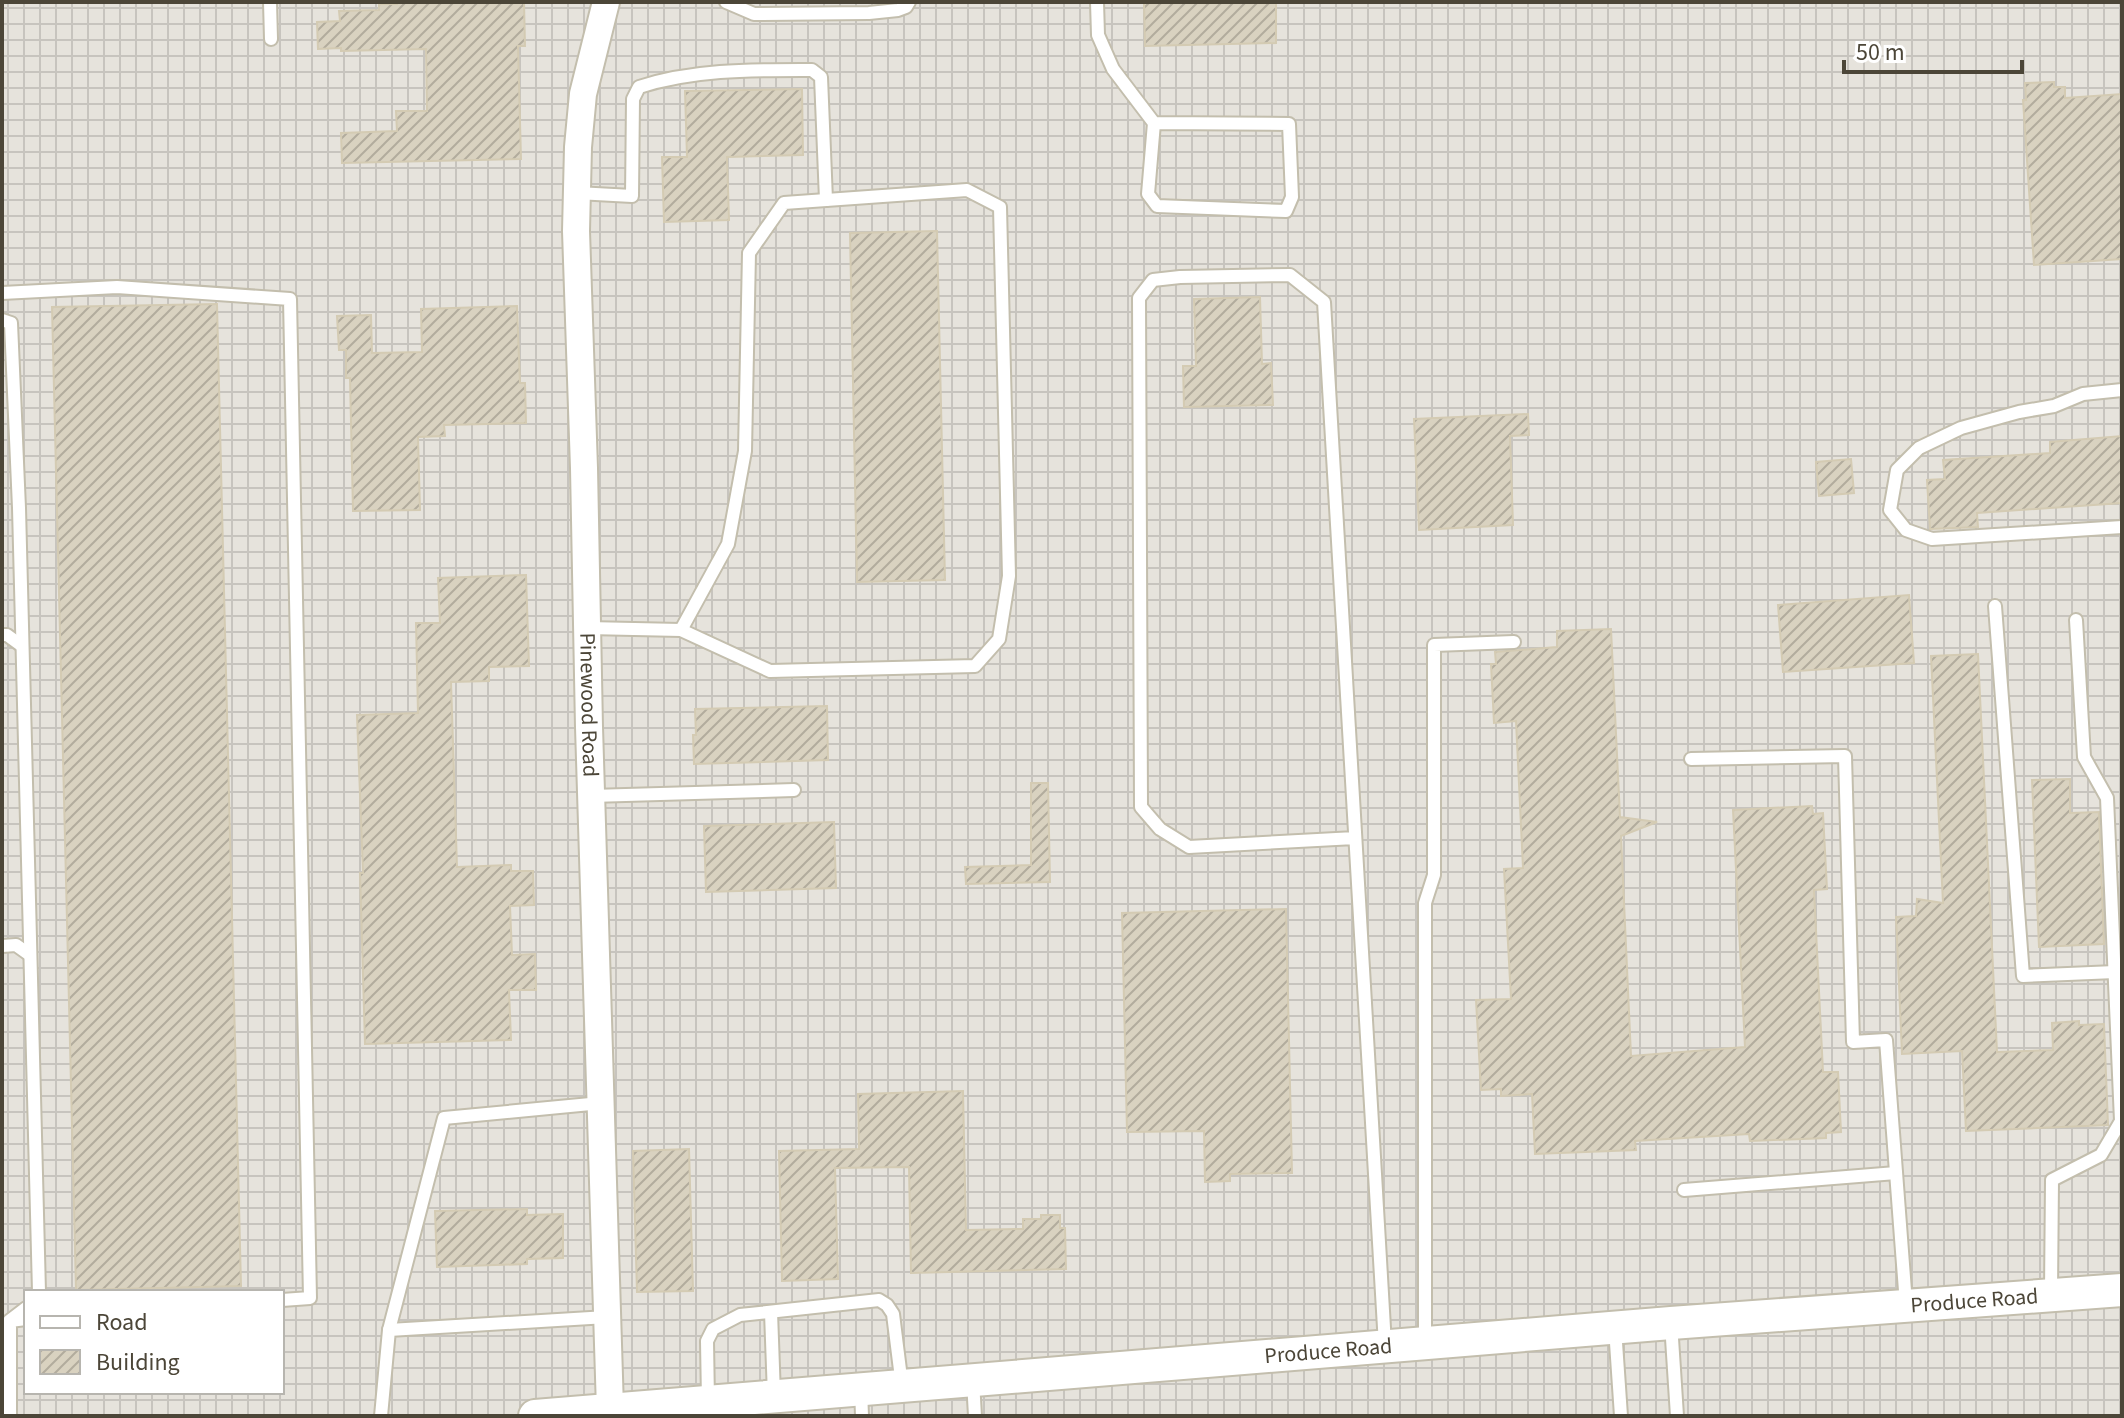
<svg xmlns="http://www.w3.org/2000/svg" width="2124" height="1418" font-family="'Source Sans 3',sans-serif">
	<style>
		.industrial { fill: url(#industrial-grid); fill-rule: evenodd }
		.building { fill: url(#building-hatch); stroke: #d4cbb3; stroke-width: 2 }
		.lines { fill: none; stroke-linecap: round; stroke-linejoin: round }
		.service-casing { stroke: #c3bead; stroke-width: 16 }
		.minor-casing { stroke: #c3bead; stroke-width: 30 }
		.tertiary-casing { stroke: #c3bead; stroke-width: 36 }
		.service { stroke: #fff; stroke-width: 12 }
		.minor { stroke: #fff; stroke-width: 26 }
		.tertiary { stroke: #fff; stroke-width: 32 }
		.labels { text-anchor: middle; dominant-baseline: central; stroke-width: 6; stroke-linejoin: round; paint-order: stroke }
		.street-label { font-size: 22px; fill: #4c4638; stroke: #fff }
	</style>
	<defs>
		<pattern id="industrial-grid" width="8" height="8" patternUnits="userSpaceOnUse" patternTransform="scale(2)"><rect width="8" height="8" fill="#e6e3dc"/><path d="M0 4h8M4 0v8" fill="none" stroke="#c7c4be"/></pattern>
		<pattern id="building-hatch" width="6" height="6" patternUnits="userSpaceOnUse" patternTransform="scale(2)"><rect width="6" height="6" fill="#d9d2c0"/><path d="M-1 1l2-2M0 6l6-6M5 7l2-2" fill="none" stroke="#b2ac9d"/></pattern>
	</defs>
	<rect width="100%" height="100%" fill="#f6f4eb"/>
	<path class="industrial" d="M 2,2 L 2122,2 L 2122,1416 L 2,1416 ZM 26,1292 L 282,1292 L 282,1392 L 26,1392 Z"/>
	<g class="building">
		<path d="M 397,2 L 524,2 L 525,46 L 518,46 L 521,159 L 342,163 L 341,133 L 397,131 L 396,111 L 427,111 L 426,49 L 341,51 L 341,48 L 318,49 L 317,22 L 340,21 L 339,11 L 379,10 L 379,4 L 397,4 Z"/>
		<path d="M 1144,2 L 1276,2 L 1276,43 L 1145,46 Z"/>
		<path d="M 2054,82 L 2054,87 L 2065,87 L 2065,98 L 2122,94 L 2122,259 L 2034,265 L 2023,100 L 2026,100 L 2025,83 Z"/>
		<path d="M 802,89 L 803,155 L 727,157 L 729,220 L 664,222 L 662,157 L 687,157 L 685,91 Z"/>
		<path d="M 937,231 L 945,580 L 857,582 L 850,233 Z"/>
		<path d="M 1260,297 L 1262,364 L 1271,363 L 1273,405 L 1184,407 L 1183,366 L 1196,366 L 1194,299 Z"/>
		<path d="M 217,304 L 241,1286 L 76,1290 L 52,307 Z"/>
		<path d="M 517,306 L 520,383 L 525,383 L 526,423 L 444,425 L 445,436 L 418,437 L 420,510 L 353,511 L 350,378 L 346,378 L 346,350 L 339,350 L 337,316 L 371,315 L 372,353 L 422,352 L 421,309 Z"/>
		<path d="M 1528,414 L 1529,435 L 1510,436 L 1513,525 L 1419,530 L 1414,419 Z"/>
		<path d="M 2122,436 L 2122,503 L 1977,513 L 1978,527 L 1930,529 L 1927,480 L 1945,479 L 1943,460 L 2050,453 L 2050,442 Z"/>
		<path d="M 1851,459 L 1854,493 L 1819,496 L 1816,462 Z"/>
		<path d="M 526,575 L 529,666 L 489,667 L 489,681 L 451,682 L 457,867 L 511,865 L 511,871 L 533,871 L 534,905 L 510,906 L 512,955 L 535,954 L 536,990 L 509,990 L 511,1040 L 365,1044 L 360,873 L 363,873 L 357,715 L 418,713 L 416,623 L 440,623 L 438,578 Z"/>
		<path d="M 1909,595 L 1914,663 L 1783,672 L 1778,605 Z"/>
		<path d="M 1611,629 L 1620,817 L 1657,822 L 1621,836 L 1631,1056 L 1745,1047 L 1733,810 L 1812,806 L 1813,814 L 1823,813 L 1827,889 L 1814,890 L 1823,1072 L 1838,1072 L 1841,1132 L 1826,1133 L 1826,1138 L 1750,1141 L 1749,1134 L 1635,1141 L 1636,1150 L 1535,1154 L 1532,1094 L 1501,1096 L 1501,1089 L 1481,1090 L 1476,1000 L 1511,999 L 1504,869 L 1523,868 L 1516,721 L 1494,723 L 1491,664 L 1496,664 L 1495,652 L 1557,647 L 1557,631 Z"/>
		<path d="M 1978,654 L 1997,1052 L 2053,1050 L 2052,1023 L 2079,1021 L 2079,1025 L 2104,1024 L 2108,1125 L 1966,1131 L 1962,1051 L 1902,1054 L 1896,917 L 1916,916 L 1917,899 L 1943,903 L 1931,656 Z"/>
		<path d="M 827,706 L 828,760 L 694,764 L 693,735 L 696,735 L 695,709 Z"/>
		<path d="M 2070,779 L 2070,813 L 2099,812 L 2104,944 L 2039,947 L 2032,780 Z"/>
		<path d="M 1031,783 L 1048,783 L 1050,882 L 966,884 L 965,867 L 1031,865 Z"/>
		<path d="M 834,822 L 836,888 L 706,892 L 704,826 Z"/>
		<path d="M 1286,909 L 1292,1173 L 1230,1174 L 1230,1181 L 1205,1182 L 1204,1131 L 1127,1132 L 1122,913 Z"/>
		<path d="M 963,1091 L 966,1230 L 1023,1229 L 1023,1219 L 1041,1219 L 1041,1215 L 1060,1215 L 1060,1228 L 1065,1228 L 1066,1269 L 911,1273 L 909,1167 L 835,1168 L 838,1279 L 782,1281 L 779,1151 L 859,1149 L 858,1094 Z"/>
		<path d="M 689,1149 L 693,1291 L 637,1292 L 633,1151 Z"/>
		<path d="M 527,1209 L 527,1215 L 563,1214 L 563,1258 L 527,1259 L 527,1264 L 437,1267 L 435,1211 Z"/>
	</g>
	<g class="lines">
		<defs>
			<g id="service">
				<path d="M 270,2 L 271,39"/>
				<path d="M 726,2 L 754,14 L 869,13 L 898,10 L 906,7 L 909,2"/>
				<path d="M 1097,2 L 1098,35 L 1113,69 L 1154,123 L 1289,124 L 1292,197 L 1286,211 L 1157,206 L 1148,194 L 1154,123"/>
				<path d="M 577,193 L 632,196 L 633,99 L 639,87 C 694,69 754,70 812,70 L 821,77 L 826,200"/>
				<path d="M 2,293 L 117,287 L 290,299 L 310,1298 L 282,1300"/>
				<path d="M 2,320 L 11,323 L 19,508 L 39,1292"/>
				<path d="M 2122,390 L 2083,394 L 2054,406 L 2019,412 L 1961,428 L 1919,448 L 1897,470 L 1890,510 L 1906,530 L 1932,539 L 2122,527"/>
				<path d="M 1995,606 L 2023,976 L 2115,972"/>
				<path d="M 587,628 L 681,630 L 770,671 L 975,666 L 999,639 L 1009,576 L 1000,207 L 967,190 L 784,203 L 749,253 L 745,451 L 728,544 L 681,630"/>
				<path d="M 2,635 L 7,635 L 22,646"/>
				<path d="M 1691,759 L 1845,756 L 1853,1042 L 1886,1040 L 1906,1304"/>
				<path d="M 591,796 L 794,790"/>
				<path d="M 1355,838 L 1189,847 L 1160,829 L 1141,807 L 1139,298 L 1153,280 L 1180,277 L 1290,275 L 1324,302 L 1385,1345"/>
				<path d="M 2,946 L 16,945 L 30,955"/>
				<path d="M 1684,1190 L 1896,1173"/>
				<path d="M 2051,1292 L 2052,1180 L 2101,1155 L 2121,1121 L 2107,798 L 2084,757 L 2076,620"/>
				<path d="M 771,1312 L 774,1396"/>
				<path d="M 9,1321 L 26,1308"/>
				<path d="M 1671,1323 L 1677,1416"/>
				<path d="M 1615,1328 L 1621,1416"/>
				<path d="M 389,1330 L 444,1118 L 601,1103"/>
				<path d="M 1425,1341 L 1425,903 L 1434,875 L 1434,645 L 1514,642"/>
				<path d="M 973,1381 L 975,1416"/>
				<path d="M 861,1389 L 862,1416"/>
				<path d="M 708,1401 L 707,1341 L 713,1329 L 740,1315 L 879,1300 L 887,1305 L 893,1314 L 902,1386"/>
				<path d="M 10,1416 L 10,1321 L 26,1319"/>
				<path d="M 381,1416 L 389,1330 L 607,1317"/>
			</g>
			<g id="minor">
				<path id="s1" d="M 606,2 L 583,94 L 578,147 L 576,231 L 584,468 L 589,727 L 610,1409"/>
			</g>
			<g id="tertiary">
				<path id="s2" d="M 535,1416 L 1671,1323 L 2122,1290"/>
			</g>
		</defs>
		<use href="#service" class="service-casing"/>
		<use href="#minor" class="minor-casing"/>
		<use href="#tertiary" class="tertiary-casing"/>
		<use href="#service" class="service"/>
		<use href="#minor" class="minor"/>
		<use href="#tertiary" class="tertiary"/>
	</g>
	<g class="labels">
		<g class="street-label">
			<text stroke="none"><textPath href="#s1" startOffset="706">Pinewood Road</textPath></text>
			<text stroke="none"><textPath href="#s2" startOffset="1444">Produce Road</textPath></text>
			<text stroke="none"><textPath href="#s2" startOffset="796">Produce Road</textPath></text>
		</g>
	</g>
	<rect width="2124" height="1418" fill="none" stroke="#4c4638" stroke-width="8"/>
	<rect x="24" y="1290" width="260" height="104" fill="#ffffff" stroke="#b7b5af" stroke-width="2"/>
	<rect x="40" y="1316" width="40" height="12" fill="#ffffff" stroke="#b7b5af" stroke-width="2"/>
	<text x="96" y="1330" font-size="24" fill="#4c4638">Road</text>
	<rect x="40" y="1350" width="40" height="24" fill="url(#building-hatch)" stroke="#b7b5af" stroke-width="2"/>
	<text x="96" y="1370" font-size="24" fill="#4c4638">Building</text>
	<path d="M1844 60v12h178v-12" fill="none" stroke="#4c4638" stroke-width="4"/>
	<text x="1856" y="60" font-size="24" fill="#4c4638" stroke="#ffffff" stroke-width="6" paint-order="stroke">50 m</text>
</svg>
